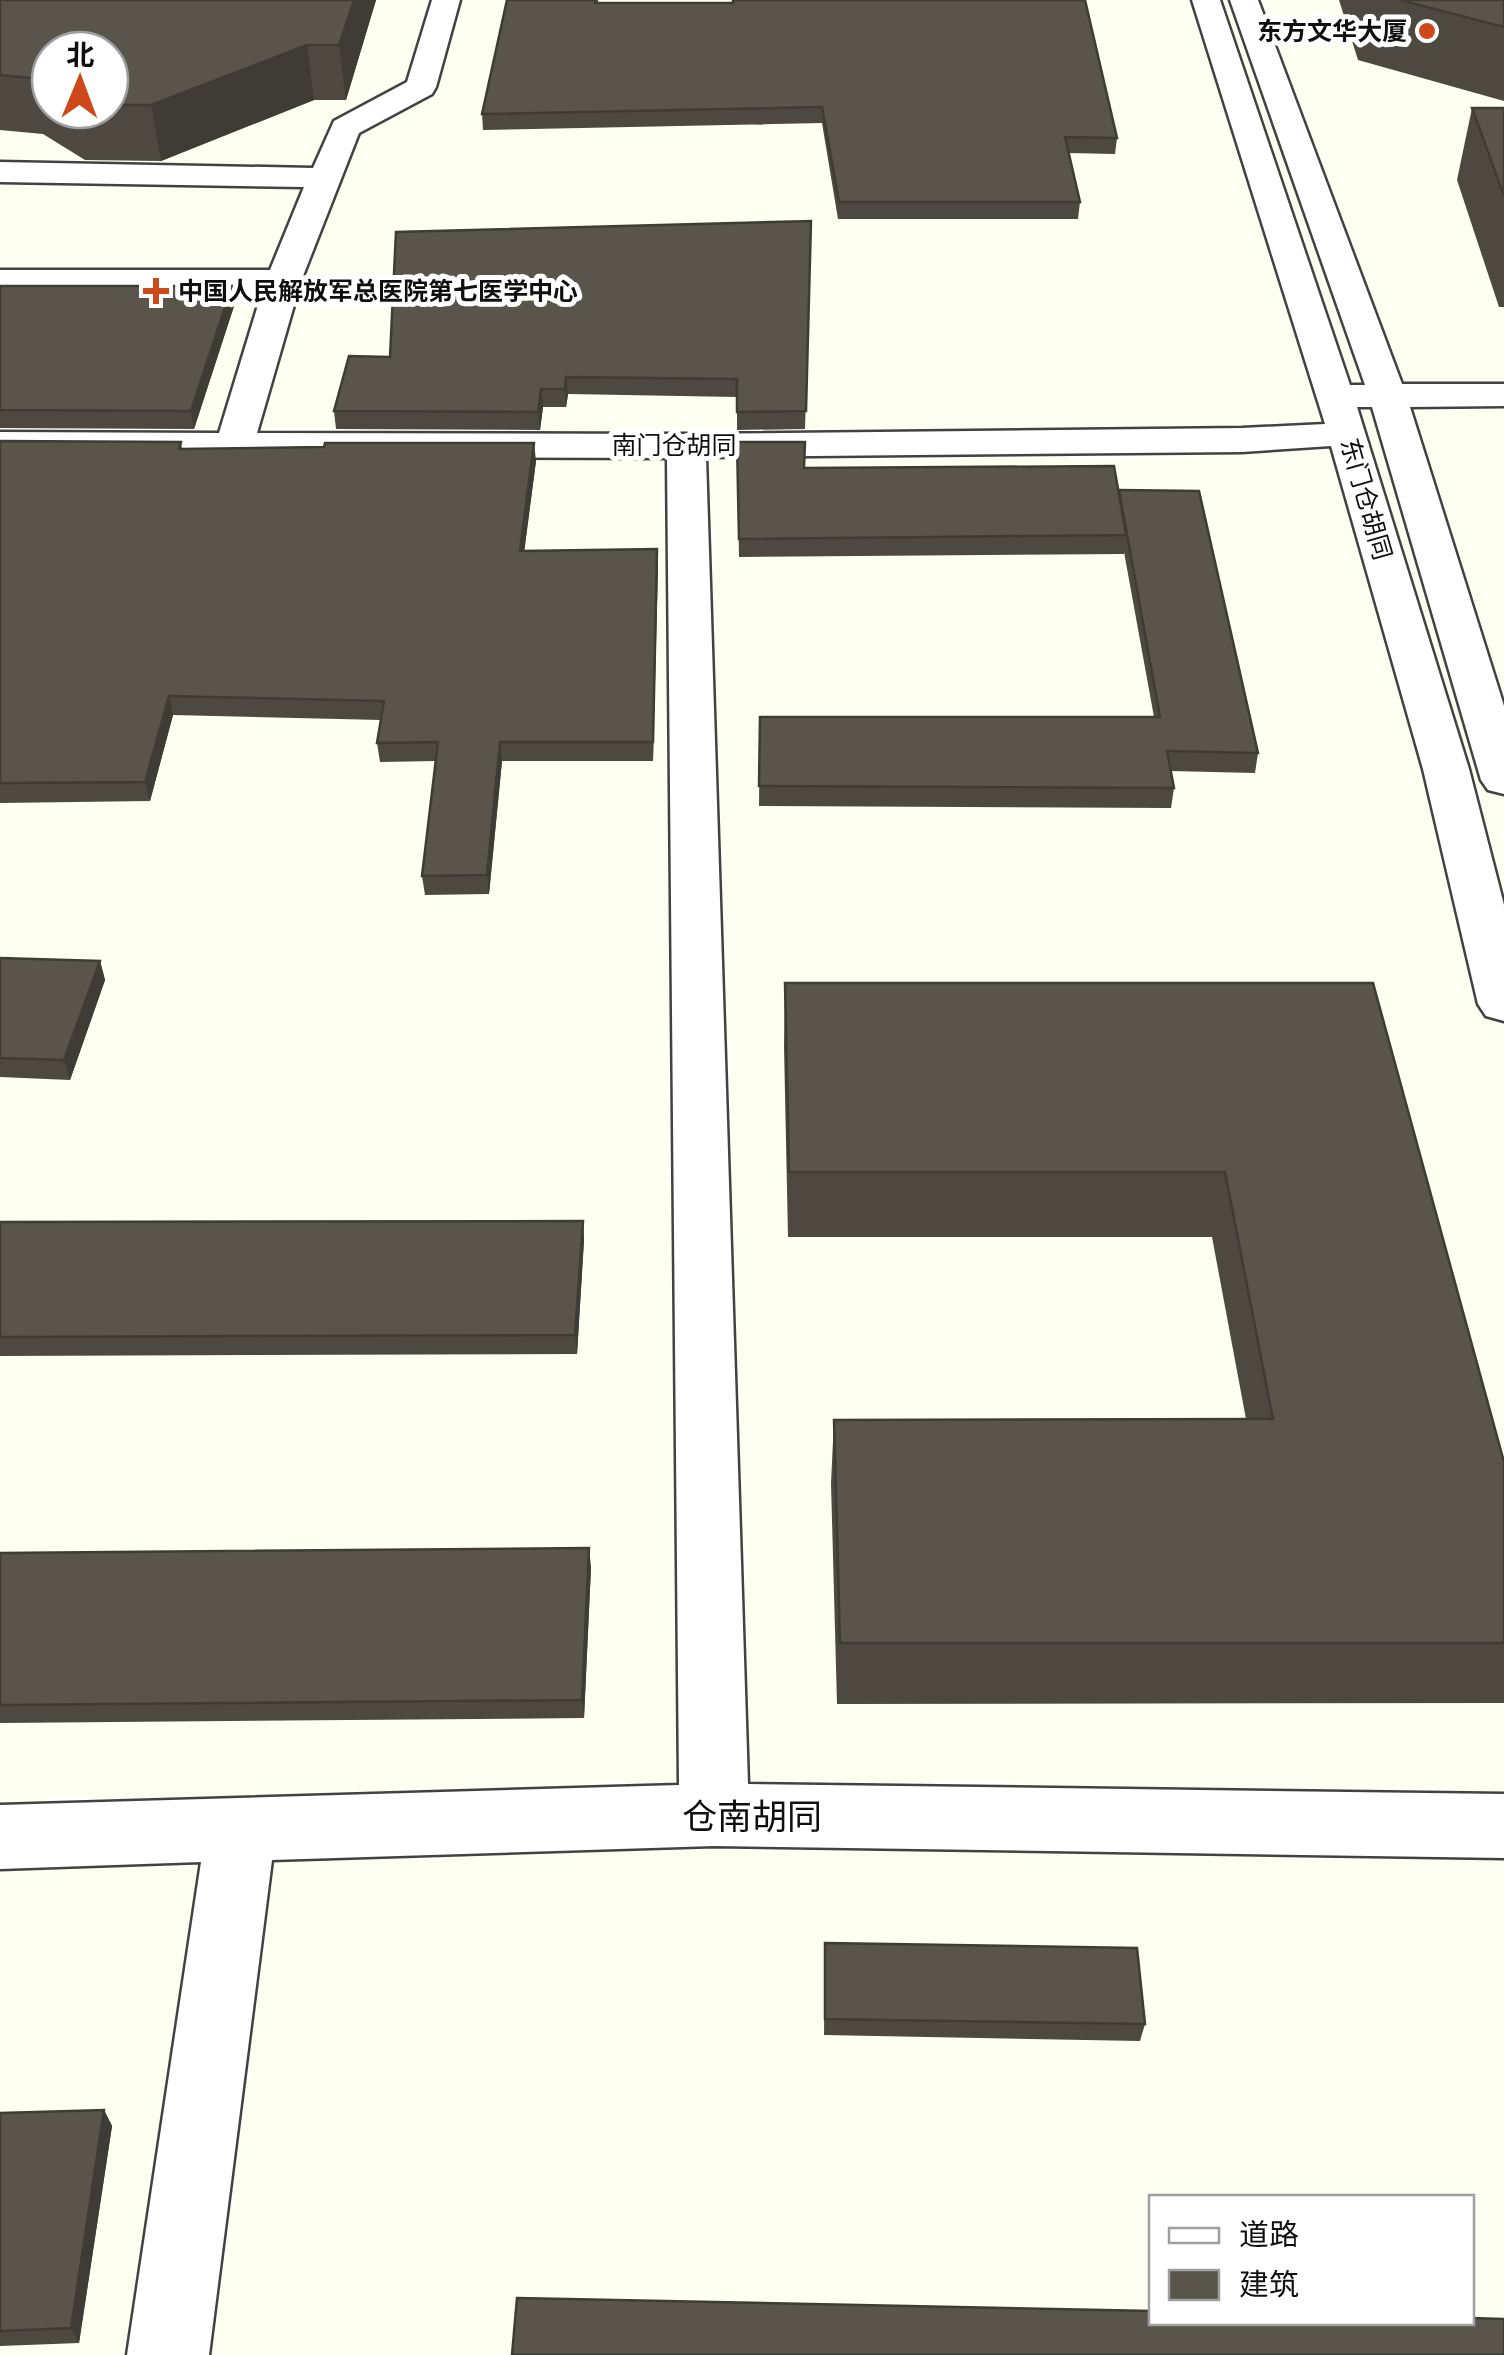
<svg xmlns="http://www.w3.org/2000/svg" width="1504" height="2355" font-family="'Times New Roman','Noto Sans SC',serif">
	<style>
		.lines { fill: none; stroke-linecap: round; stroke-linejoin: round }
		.minor-casing { stroke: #424242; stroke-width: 5 }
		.minor { fill: #fff; fill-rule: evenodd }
		.wall { fill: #4d4940; fill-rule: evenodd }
		.shaded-wall { fill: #3e3c34 }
		.building { fill: #59554a; stroke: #3e3c34; stroke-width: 2.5 }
		.poi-dot { fill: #cd491a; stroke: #fff; stroke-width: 4 }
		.labels { text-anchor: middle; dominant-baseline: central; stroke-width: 10; stroke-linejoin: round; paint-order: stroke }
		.far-poi-label { font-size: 25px; font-weight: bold; fill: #0f0f0f; stroke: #fff; text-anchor: end }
		.far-street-label { font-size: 25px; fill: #0f0f0f; stroke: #fff }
		.near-street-label { font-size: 35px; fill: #0f0f0f; stroke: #fff }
	</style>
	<rect width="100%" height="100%" fill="#fdfff1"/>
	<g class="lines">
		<defs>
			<path id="minor" d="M 432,0 L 460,0 L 436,87 L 432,94 L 359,133 L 301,281 L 257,433 L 686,434 L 1242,428 L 1325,424 L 1192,0 L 1220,0 L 1350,385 L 1365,385 L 1230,0 L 1258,0 L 1402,384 L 1504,384 L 1504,406 L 1410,407 L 1504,706 L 1504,794 L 1488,790 L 1481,780 L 1372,407 L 1357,407 L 1469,769 L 1504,905 L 1504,1021 L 1486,1016 L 1478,1004 L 1423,769 L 1331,446 L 1242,452 L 706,457 L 748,1784 L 1504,1794 L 1504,1858 L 714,1846 L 272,1860 L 209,2355 L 127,2355 L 201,1862 L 0,1869 L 0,1805 L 679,1785 L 667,458 L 0,456 L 0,432 L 219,433 L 262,292 L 0,292 L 0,270 L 270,270 L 304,187 L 0,182 L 0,162 L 313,168 L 334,121 L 407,82 Z"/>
		</defs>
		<use href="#minor" class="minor-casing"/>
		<use href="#minor" class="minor"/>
	</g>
	<g class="wall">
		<path d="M 0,0 L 376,0 L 346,100 L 314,100 L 161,161 L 85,160 L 43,134 L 0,130 ZM 50,50 L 110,50 L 110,110 L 50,110 Z"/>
		<path d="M 507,0 L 598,0 L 598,3 L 1117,138 L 1115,154 L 1069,153 L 1080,202 L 1078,219 L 838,219 L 822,123 L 483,130 L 482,114 Z"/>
		<path d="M 1339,0 L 1504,0 L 1504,101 L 1358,60 Z"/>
		<path d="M 1472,108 L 1504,108 L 1504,307 L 1499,307 L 1457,180 Z"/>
		<path d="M 811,221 L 805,429 L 737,430 L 737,397 L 568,394 L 566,407 L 543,407 L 540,430 L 336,429 L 334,411 L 390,357 Z"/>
		<path d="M 0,286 L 232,286 L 235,303 L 194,429 L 0,428 Z"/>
		<path d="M 0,441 L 181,442 L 182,449 L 536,461 L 524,551 L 657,549 L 653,761 L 502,761 L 489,894 L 425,895 L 422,876 L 436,761 L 380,762 L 377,743 L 381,720 L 173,715 L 150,801 L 0,803 Z"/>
		<path d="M 737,442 L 804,468 L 1118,491 L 1258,753 L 1255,773 L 1170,771 L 1174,788 L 1171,808 L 759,806 L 760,717 L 1154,717 L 1124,552 L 1124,554 L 739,557 Z"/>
		<path d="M 0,958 L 100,961 L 105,980 L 70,1080 L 0,1077 Z"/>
		<path d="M 785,983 L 1373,983 L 1504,1462 L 1504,1703 L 837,1704 L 831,1483 L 834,1420 L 1246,1419 L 1212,1237 L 788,1237 L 784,1047 Z"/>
		<path d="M 583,1221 L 584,1240 L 577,1354 L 0,1356 L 0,1222 Z"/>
		<path d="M 0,1553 L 591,1567 L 584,1718 L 0,1723 Z"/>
		<path d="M 825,1943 L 1145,2024 L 1140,2041 L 824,2035 Z"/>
		<path d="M 104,2110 L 112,2126 L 79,2343 L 0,2346 L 0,2113 Z"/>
	</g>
	<g class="shaded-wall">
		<path d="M 354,0 L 376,0 L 346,100 L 339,45 Z"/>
		<path d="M 307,45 L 314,100 L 161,161 L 151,105 Z"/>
		<path d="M 232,286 L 235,303 L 194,429 L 191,411 Z"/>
		<path d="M 566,377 L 568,394 L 566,407 L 565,389 Z"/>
		<path d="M 541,389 L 543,407 L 540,430 L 538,412 Z"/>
		<path d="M 534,443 L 536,461 L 522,569 L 520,551 Z"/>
		<path d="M 657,549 L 658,568 L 653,761 L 653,742 Z"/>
		<path d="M 169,696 L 173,715 L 150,801 L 145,782 Z"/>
		<path d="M 500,742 L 502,761 L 489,894 L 487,875 Z"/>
		<path d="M 100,961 L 105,980 L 70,1080 L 64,1060 Z"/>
		<path d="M 583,1221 L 584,1240 L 577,1354 L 575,1335 Z"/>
		<path d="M 589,1548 L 591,1567 L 584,1718 L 582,1700 Z"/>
		<path d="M 104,2110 L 112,2126 L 79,2343 L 71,2328 Z"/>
	</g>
	<g class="building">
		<path d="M 0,0 L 354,0 L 339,45 L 307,45 L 151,105 L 110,105 L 110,50 L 50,50 L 50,90 L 31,78 L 0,75 Z"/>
		<path d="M 507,0 L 596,0 L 595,3 L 733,3 L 733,0 L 1085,0 L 1117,138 L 1065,137 L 1080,202 L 839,202 L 822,107 L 482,114 Z"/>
		<path d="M 1400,0 L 1504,0 L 1504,27 Z"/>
		<path d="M 1472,108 L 1504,108 L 1504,196 Z"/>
		<path d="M 811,221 L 806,411 L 737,412 L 737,379 L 566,377 L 565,389 L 541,389 L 538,412 L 334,411 L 349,356 L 390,357 L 396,232 Z"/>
		<path d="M 0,286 L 232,286 L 191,411 L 0,410 Z"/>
		<path d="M 0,441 L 181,442 L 179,449 L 324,447 L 325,443 L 534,443 L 520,551 L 657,549 L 653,742 L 500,742 L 487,875 L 422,876 L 438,742 L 377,743 L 384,701 L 169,696 L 145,782 L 0,783 Z"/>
		<path d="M 737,442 L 805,442 L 804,468 L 1114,466 L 1126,535 L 739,539 Z"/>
		<path d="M 1119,490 L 1199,491 L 1258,753 L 1167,751 L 1174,788 L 759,786 L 760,717 L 1160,717 Z"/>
		<path d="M 0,958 L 100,961 L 64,1060 L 0,1058 Z"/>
		<path d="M 785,983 L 1373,983 L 1504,1462 L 1504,1643 L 840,1643 L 834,1420 L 1273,1419 L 1225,1172 L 789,1172 Z"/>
		<path d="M 583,1221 L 575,1335 L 0,1337 L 0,1222 Z"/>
		<path d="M 589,1548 L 582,1700 L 0,1705 L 0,1553 Z"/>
		<path d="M 825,1943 L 1137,1948 L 1145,2024 L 825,2019 Z"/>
		<path d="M 104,2110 L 71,2328 L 0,2331 L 0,2113 Z"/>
		<path d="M 517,2298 L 1152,2311 L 1152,2322 L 1472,2322 L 1472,2318 L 1504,2319 L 1504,2355 L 512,2355 Z"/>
	</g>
	<g class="poi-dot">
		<circle cx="1427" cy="31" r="10"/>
		<path d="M151 276h10v10h10v10h-10v10h-10v-10h-10v-10h10z"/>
	</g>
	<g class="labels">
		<g class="far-poi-label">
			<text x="1407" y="31">东方文华大厦</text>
			<text x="178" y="291" text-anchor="start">中国人民解放军总医院第七医学中心</text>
		</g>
		<g class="far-street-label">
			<text x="674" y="445">南门仓胡同</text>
			<text transform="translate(1366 499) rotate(74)">东门仓胡同</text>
		</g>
		<g class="near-street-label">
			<text x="752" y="1817">仓南胡同</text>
		</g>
	</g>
	<rect x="1149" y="2195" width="325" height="130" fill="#ffffff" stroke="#9f9f9f" stroke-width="2.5"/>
	<rect x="1169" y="2228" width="50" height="15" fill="#ffffff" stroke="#9f9f9f" stroke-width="2.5"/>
	<text x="1239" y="2245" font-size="30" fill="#0f0f0f">道路</text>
	<rect x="1169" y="2270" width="50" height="30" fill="#59554a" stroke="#9f9f9f" stroke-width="2.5"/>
	<text x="1239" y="2295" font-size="30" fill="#0f0f0f">建筑</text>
	<g transform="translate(80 80) rotate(1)"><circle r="48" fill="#ffffff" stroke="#9f9f9f" stroke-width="2.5"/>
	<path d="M0-8L18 38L0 25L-18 38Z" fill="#cd491a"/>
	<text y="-15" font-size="28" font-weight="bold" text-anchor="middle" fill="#0f0f0f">北</text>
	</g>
</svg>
